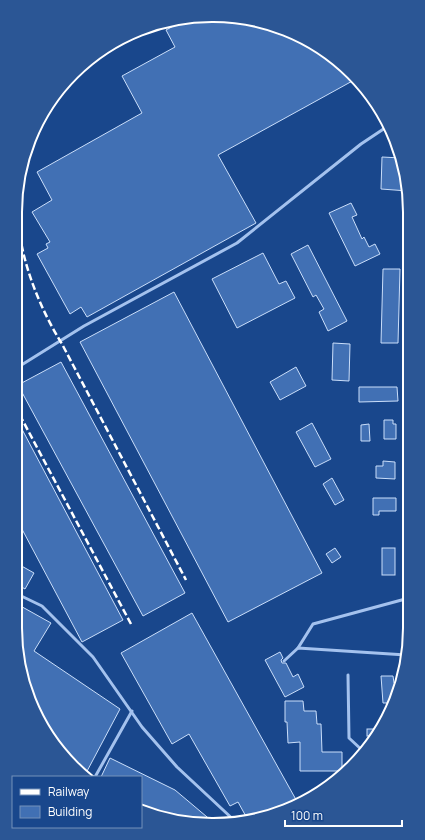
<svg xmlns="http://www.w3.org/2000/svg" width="425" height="840" font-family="Manrope,sans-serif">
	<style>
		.building { fill: #4170b4; stroke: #cadefa }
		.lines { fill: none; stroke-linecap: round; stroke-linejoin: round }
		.lane { stroke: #a4c2ee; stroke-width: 3 }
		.rail { stroke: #fff; stroke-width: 2.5; stroke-dasharray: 7 3; stroke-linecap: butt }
		.rim { fill: none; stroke: #fff; stroke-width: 2 }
	</style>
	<rect width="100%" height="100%" fill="#19478c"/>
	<g class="building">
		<path d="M 225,15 L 300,35 L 333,56 L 356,79 L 218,155 L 256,223 L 87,317 L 81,307 L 70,314 L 37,254 L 48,248 L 46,244 L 50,242 L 32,212 L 52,200 L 37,172 L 142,113 L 122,76 L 175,47 L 166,30 L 183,21 Z"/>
		<path d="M 382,157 L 401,158 L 408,191 L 381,189 Z"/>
		<path d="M 351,203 L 357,215 L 352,217 L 362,239 L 364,237 L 369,247 L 375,244 L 380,254 L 355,266 L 329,213 Z"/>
		<path d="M 308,245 L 347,321 L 328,331 L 319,312 L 324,309 L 316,295 L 313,297 L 291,254 Z"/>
		<path d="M 263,253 L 279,284 L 286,281 L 295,298 L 237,328 L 212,279 Z"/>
		<path d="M 383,269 L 400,269 L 398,343 L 381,343 Z"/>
		<path d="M 174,292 L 322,573 L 228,622 L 80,342 Z"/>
		<path d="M 333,343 L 350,344 L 349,381 L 332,380 Z"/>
		<path d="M 61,362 L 185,593 L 143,616 L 18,385 Z"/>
		<path d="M 296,367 L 306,386 L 280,400 L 270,382 Z"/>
		<path d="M 359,387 L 397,387 L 398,401 L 359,402 Z"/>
		<path d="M 15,416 L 123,620 L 82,642 L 15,516 Z"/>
		<path d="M 384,420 L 393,420 L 393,424 L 396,424 L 396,439 L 384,439 Z"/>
		<path d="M 312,423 L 331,459 L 315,467 L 296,432 Z"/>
		<path d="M 369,424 L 370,441 L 361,441 L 361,425 Z"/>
		<path d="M 383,461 L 395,462 L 395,479 L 376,478 L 376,466 L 383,466 Z"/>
		<path d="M 332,478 L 344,500 L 335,505 L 323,484 Z"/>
		<path d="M 373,498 L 396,498 L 396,511 L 379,511 L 379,515 L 373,515 Z"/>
		<path d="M 335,548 L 341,557 L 332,563 L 326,554 Z"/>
		<rect x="382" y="548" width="13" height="27"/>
		<path d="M 18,564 L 34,573 L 25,589 L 15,583 L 15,568 Z"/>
		<path d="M 17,604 L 51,623 L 34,651 L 120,709 L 85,775 L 56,748 L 26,691 L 15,628 L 15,607 Z"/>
		<path d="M 192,613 L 299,805 L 248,820 L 238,802 L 230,806 L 189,734 L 172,744 L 121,653 Z"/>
		<path d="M 280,652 L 283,658 L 281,660 L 282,663 L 286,663 L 293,677 L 298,674 L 304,687 L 285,697 L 265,660 Z"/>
		<path d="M 381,676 L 393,676 L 394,683 L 396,683 L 397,689 L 393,703 L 383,703 Z"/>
		<path d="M 285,701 L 303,701 L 304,711 L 316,711 L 317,724 L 321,724 L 322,752 L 342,752 L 342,771 L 300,771 L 300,742 L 288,743 L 287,722 L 285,722 Z"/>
		<rect x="367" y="729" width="7" height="7"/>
		<path d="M 110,758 L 175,790 L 213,822 L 174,821 L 141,808 L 141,777 L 101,777 Z"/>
	</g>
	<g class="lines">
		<g class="lane">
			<path d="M 15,369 L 84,326 L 237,243 L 361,144 L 388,126"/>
			<path d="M 15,593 L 42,606 L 93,657 L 142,727 L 177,767 L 237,823"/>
			<path d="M 298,648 L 313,624 L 409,598"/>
			<path d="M 284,661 L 298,648 L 406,655"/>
			<path d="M 348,675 L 349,738 L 363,751"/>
			<path d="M 95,777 L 132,711"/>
		</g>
		<g class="rail">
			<path d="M 17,195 C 17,206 18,218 19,229 C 24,269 41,310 62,344 L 186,580"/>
			<path d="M 15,406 L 131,624"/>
		</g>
	</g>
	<path d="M0 0H425V840H0ZM212 22H213A190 190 0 0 1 403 212V628A190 190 0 0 1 213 818H212A190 190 0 0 1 22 628V212A190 190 0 0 1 212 22Z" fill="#2b5695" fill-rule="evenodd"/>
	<path class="rim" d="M212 22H213A190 190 0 0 1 403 212V628A190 190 0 0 1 213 818H212A190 190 0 0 1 22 628V212A190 190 0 0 1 212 22Z"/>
	<rect x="12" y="776" width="130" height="52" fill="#19478c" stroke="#7591ba"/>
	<rect x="20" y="789" width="20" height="6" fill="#ffffff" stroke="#7591ba"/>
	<text x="48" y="796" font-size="12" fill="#ffffff">Railway</text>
	<rect x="20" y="806" width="20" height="12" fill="#4170b4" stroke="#7591ba"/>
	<text x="48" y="816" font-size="12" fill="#ffffff">Building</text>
	<path d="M285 820v6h117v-6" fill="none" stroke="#ffffff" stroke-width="2"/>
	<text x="291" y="820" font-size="12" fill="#ffffff" stroke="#19478c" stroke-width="3" paint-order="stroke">100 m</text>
</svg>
